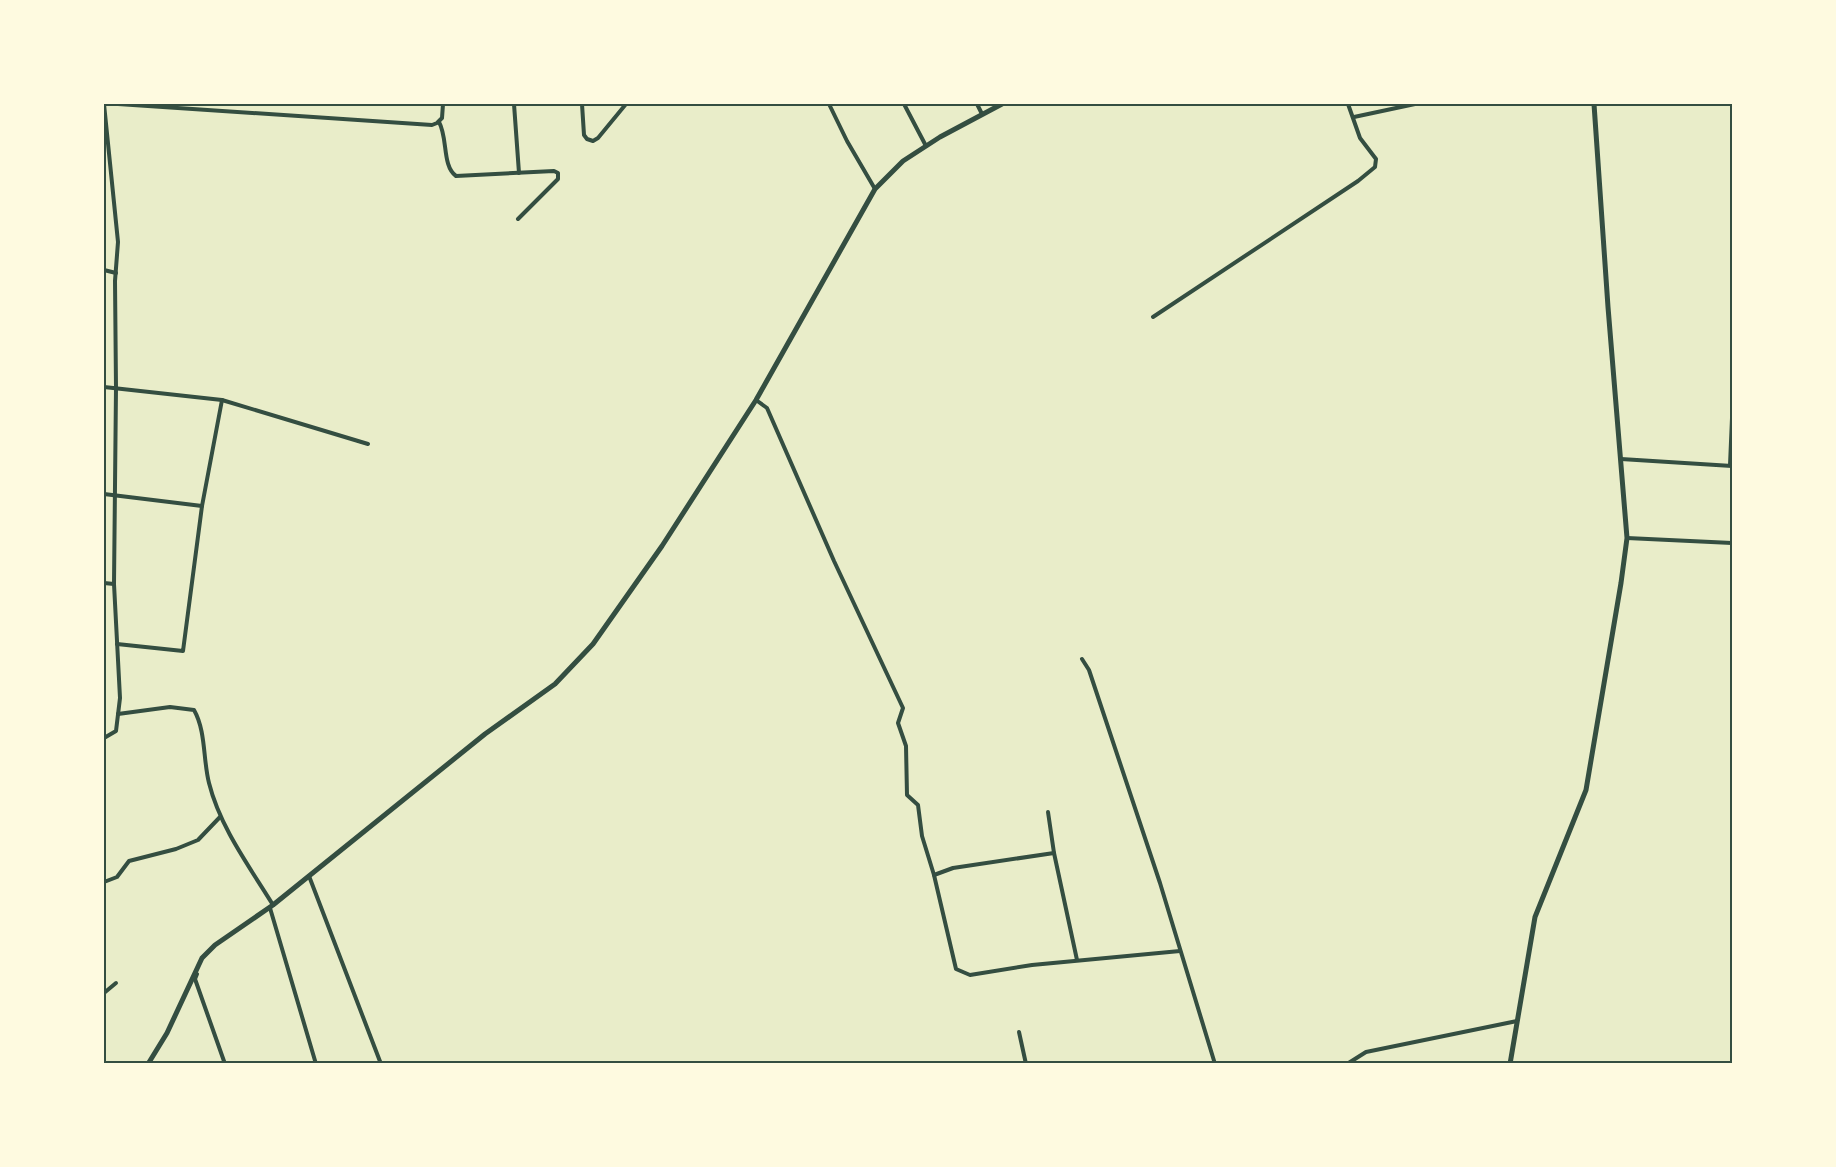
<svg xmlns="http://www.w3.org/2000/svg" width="1836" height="1167" font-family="'Roboto Serif',serif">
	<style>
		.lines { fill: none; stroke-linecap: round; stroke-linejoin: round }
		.minor { stroke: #344e41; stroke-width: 4 }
		.tertiary { stroke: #344e41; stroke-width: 5 }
		.neatline { fill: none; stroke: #344e41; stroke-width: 2 }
	</style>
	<rect width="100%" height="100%" fill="#e9edc9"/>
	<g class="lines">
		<g class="minor">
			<path d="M 104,104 L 118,242 L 115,281 L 116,388 L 114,584 L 120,698 L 116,731 L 104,738"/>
			<path d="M 118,104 L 432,125 L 437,123 L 442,118 L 443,104"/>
			<path d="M 514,104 L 519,173"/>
			<path d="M 582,104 L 584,135 L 587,139 L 593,141 L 598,138 L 626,104"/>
			<path d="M 829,104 L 847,141 L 875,189"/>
			<path d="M 904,104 L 926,146"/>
			<path d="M 977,104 L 982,114"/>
			<path d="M 1354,117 L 1415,104"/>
			<path d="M 439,122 C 448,138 442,166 456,176 L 554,171 L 558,173 L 558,179 L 518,219"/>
			<path d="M 104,270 L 116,273"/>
			<path d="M 1153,317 L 1358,181 L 1375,167 L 1376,159 L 1360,138 L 1348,104"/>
			<path d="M 104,387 L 222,400 L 368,444"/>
			<path d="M 756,400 L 767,408 L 834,561 L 903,708 L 898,723 L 906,746 L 907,795 L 918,805 L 922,836 L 934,875 L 956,969 L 970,975 L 1032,965 L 1180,951"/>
			<path d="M 1621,459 L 1732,466"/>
			<path d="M 1730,465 L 1732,418"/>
			<path d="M 104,494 L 202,506"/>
			<path d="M 1627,538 L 1732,543"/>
			<path d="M 104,583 L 114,584"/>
			<path d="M 117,644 L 183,651 L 202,506 L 222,400"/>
			<path d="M 1082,659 L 1089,670 L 1160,883 L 1215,1064"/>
			<path d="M 118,714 L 170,707 L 194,710 C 206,731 203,760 209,783 C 220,827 249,866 273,905"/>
			<path d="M 1048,812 L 1054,853 L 1077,960"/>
			<path d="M 934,875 L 953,868 L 1054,853"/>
			<path d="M 309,876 L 381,1064"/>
			<path d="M 104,882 L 117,877 L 129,861 L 176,849 L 198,840 L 220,817"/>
			<path d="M 270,908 L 316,1064"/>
			<path d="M 197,974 L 195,979 L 225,1064"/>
			<path d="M 104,993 L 116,983"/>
			<path d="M 1019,1032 L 1026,1064"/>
			<path d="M 1347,1064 L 1366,1052 L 1517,1021"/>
		</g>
		<g class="tertiary">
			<path d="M 148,1064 L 167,1033 L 202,958 L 215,945 L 273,905 L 485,734 L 555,684 L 593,644 L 662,546 L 756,400 L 875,189 L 903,161 L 940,137 L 1002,104"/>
			<path d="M 1510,1064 L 1535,917 L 1586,790 L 1621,583 L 1627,538 L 1608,307 L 1594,104"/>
		</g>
	</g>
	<rect width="1836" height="1167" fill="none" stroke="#fefae0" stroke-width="210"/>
	<rect x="105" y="105" width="1626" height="957" class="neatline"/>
</svg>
